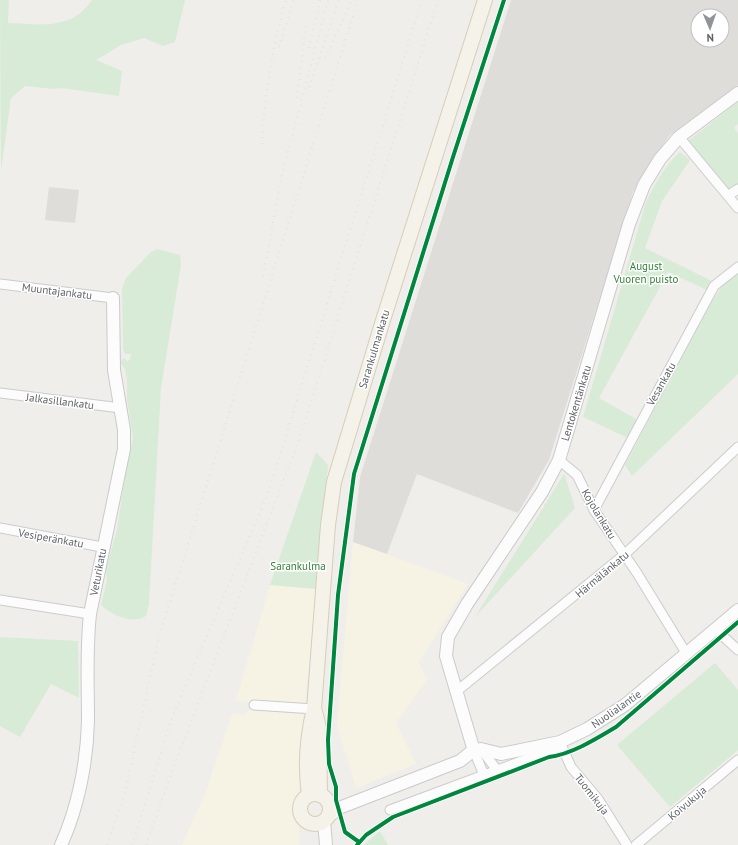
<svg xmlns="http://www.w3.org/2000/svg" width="738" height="845" font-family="'PT Sans',sans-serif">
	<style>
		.commercial { fill: #f7f3e4 }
		.industrial { fill: #dfddda; fill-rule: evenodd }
		.green { fill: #d8ebd6 }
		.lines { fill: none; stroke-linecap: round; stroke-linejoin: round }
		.street-casing { stroke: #cbcccc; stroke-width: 11 }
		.secondary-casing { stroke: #cacacb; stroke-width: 14 }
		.primary-casing { stroke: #d7ceb8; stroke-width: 16 }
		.street { stroke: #fdfcfc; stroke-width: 9 }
		.secondary { stroke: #fdfcfc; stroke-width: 12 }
		.primary { stroke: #f4f2e9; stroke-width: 14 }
		.rail { stroke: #e4e4e4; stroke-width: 2.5; stroke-dasharray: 1 5; stroke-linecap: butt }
		.cycleway-casing { stroke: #fff; stroke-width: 6 }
		.cycleway { stroke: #00873e; stroke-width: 4 }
		.labels { text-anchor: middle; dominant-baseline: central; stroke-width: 3; stroke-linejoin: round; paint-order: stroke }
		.park-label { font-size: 11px; fill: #348238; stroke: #fff }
		.street-label { font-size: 11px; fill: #5f6368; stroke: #fff }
	</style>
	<rect width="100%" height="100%" fill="#efeeea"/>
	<g class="commercial">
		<path d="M 353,542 L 468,584 L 419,662 L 427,680 L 396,723 L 416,764 L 356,788 L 337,725 Z"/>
		<path d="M 270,585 L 316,589 L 305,706 L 236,701 Z"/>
		<path d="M 248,710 L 303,714 L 299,806 L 299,845 L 182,845 L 205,794 L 232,714 L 245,715 Z"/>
	</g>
	<g class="industrial">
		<path d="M 511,0 L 738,0 L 738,85 L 669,136 L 633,192 L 549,460 L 518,513 L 417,474 L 387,554 L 353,542 L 360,477 ZM 698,16 L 722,16 L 722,40 L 698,40 Z"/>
		<path d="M 49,187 L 79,190 L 75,223 L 45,220 Z"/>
	</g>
	<g class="green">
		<path d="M 0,0 L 9,0 L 8,23 C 40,24 71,31 92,0 L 185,0 L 175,42 L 163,46 L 144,38 L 121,45 L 96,60 L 122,71 L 119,96 L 61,88 L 54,89 L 25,86 L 11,98 L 1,171 Z"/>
		<path d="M 738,102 L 738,124 L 734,127 L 738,134 L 738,185 L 728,189 L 688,141 Z"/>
		<path d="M 680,152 L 690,160 L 662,201 L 645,248 L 712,281 L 707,290 L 668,272 L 599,398 L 638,420 L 628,438 L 583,417 L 646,202 C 655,184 665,165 680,152 Z"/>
		<path d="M 157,249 L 180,255 L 181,265 L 161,388 L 149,605 L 146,616 C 133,625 111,615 101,605 L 107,580 L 106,570 L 117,529 L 126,471 L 133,438 L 127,399 L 127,379 L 125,369 L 120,362 L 124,358 L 127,361 L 130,360 L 131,354 L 125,354 L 123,349 L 122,288 L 126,278 L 151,252 Z"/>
		<path d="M 738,273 L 738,374 L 632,476 L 625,465 L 711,302 L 723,285 Z"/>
		<path d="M 316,452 L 328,465 L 316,589 L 270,585 Z"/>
		<path d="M 564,473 L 575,508 L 475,617 L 564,474 Z"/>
		<path d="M 0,637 L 78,641 L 79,698 L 51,684 L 20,737 L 0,726 Z"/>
		<path d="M 715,663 L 738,690 L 738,750 L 670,807 L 617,745 Z"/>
		<path d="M 380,831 L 388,845 L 364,845 Z"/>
	</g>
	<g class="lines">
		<defs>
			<g id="street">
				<path d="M 679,137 L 738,208"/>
				<path d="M 729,195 L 738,189"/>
				<path d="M 0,284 L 113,298"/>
				<path d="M 0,393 L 121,408"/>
				<path d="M 559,460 L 577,475 L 594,510 L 637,573 L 686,653"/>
				<path d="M 594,510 L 714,286 L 738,267"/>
				<path d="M 0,528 L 102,547"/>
				<path d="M 0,600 L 90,614"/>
				<path d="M 715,629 L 738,650"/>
				<path d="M 457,691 L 624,555 L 738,447"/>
				<path d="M 254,705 L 314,709"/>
				<path d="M 560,742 L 571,767 L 598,799 L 627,845"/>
				<path d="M 481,749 L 497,770"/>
				<path d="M 474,751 L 484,775"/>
				<path d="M 390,810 L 562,746"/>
				<path d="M 636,845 L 738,760"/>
			</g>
			<g id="secondary">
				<path d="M 474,751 L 446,656 L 448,637 L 467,604 L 542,492 L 559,460 L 629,224 L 644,185 L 660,159 L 679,137 L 738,93"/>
				<path d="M 329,816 L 339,808 L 460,761 L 470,753 L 481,749 L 501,754 L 560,742 L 587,729 L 625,705 L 738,610"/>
				<path d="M 324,821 L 326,845"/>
				<path d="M 61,845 C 78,808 87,762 88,721 C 88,685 86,650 90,614 L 124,449 L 124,430 L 114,370 L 113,298"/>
			</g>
			<g id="primary">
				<path d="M 315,711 L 319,728 L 320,795"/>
				<circle cx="315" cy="809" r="15"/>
				<path d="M 309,795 C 305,767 307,737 314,709 L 328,525 L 334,482 L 384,317 L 485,0"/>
			</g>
		</defs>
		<use href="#street" class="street-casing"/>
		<use href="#secondary" class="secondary-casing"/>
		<use href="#primary" class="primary-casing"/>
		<use href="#street" class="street"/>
		<use href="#secondary" class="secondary"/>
		<use href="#primary" class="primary"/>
		<g class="rail">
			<path d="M 279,47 L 294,0"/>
			<path d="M 309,48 L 320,0"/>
			<path d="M 325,58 L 352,0"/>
			<path d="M 309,87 L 339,0"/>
			<path d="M 297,98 L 306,24"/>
			<path d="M 262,144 C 265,95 272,47 286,0"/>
			<path d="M 263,276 L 282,174 L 328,0"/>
			<path d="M 107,845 L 125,792 L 159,637 L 358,0"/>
			<path d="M 132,845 L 173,715 L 267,496 L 422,0"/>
			<path d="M 146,845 L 173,769 L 298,443 L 438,0"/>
		</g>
		<defs>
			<g id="cycleway">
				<path d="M 359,842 L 345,832 L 336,800 L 336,787 L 329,764 L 328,740 L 338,595 L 354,474 L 453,157 L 504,0"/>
				<path d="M 357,845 L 366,835 L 393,817 L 549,757 C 572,754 596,739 616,727 L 738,622"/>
			</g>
		</defs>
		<use href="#cycleway" class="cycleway-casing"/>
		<use href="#cycleway" class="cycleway"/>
	</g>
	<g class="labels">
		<g class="park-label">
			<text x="646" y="266">August<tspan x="646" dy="13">Vuoren puisto</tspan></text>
			<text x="298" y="566">Sarankulma</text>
		</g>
		<g class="street-label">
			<text transform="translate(57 291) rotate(7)">Muuntajankatu</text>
			<text transform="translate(374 349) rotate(-73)">Sarankulmankatu</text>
			<text transform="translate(661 384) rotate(-61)">Vesankatu</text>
			<text transform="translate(60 401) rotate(7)">Jalkasillankatu</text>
			<text transform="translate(576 403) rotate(-73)">Lentokentänkatu</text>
			<text transform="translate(599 514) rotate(59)">Kojolankatu</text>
			<text transform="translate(51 538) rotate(10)">Vesiperänkatu</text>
			<text transform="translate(98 572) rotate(-79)">Veturikatu</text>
			<text transform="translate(602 574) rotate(-40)">Härmälänkatu</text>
			<text transform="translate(616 709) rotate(-35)">Nuolialantie</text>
			<text transform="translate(592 794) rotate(52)">Tuomikuja</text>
			<text transform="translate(687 803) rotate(-40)">Koivukuja</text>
		</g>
	</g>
	<g transform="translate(710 28) rotate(178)"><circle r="19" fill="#ffffff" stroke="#bfc1c3"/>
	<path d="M0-3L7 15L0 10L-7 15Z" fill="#919496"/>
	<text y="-6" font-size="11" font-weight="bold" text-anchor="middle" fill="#5f6368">N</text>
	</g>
</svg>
